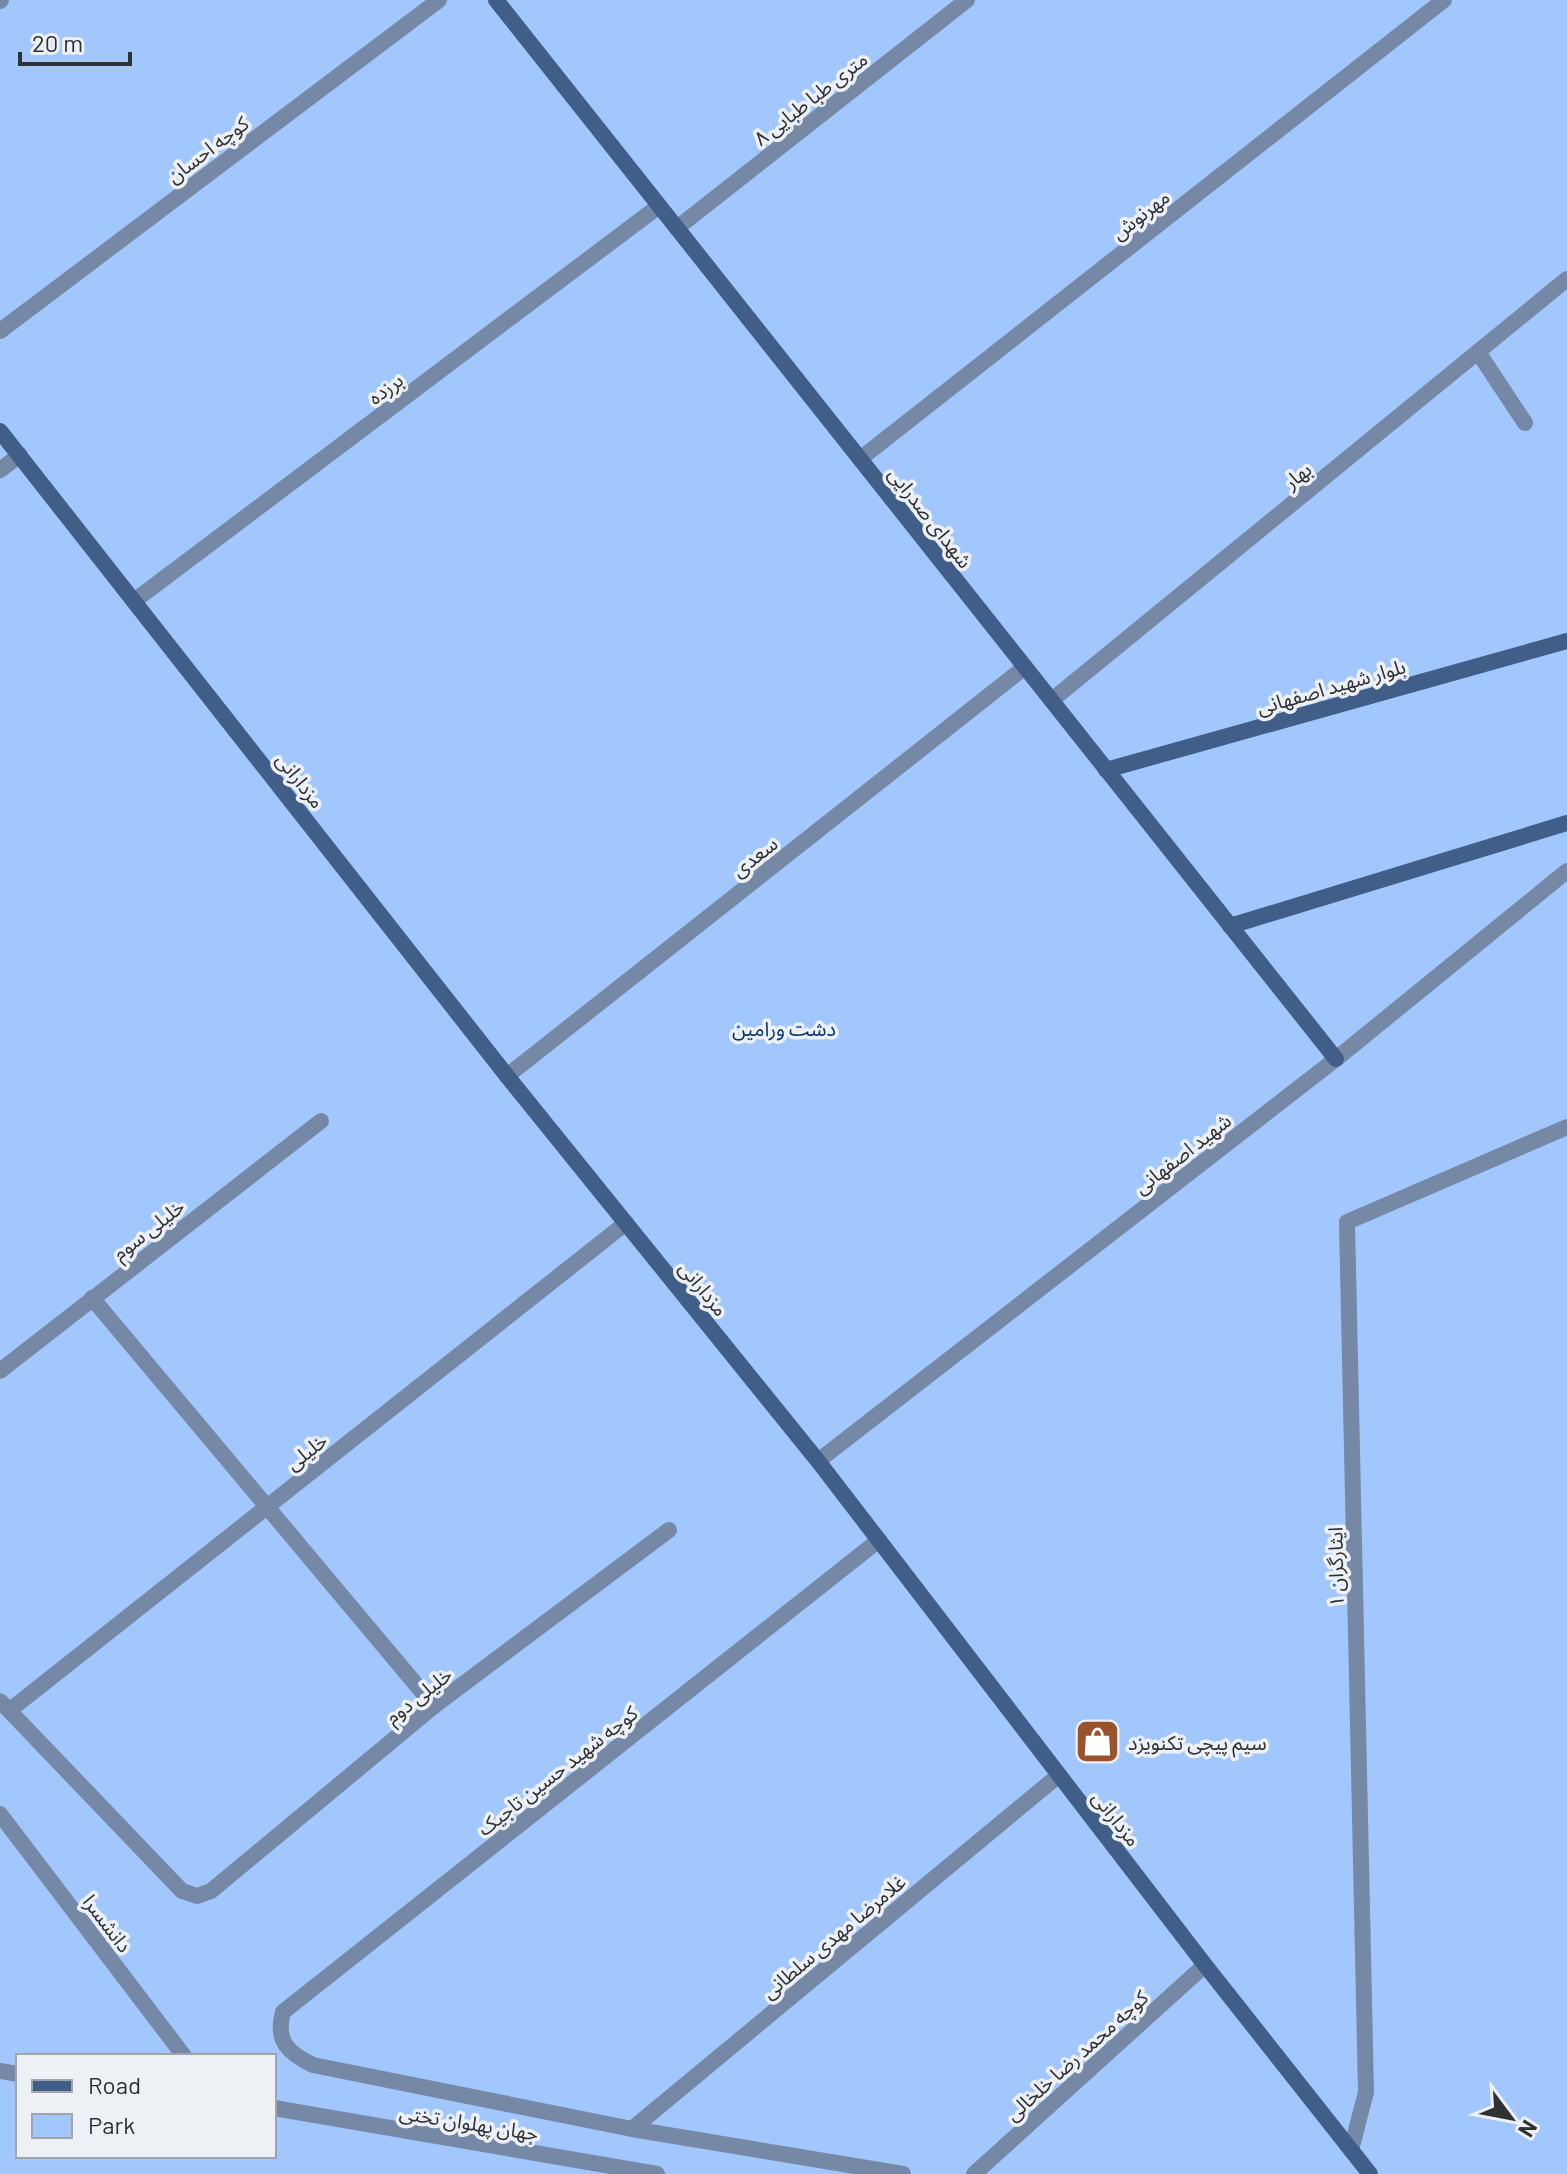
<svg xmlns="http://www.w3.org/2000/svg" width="1567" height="2174" font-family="Barlow,'Noto Sans Arabic',sans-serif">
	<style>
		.green { fill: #a2c7fd; fill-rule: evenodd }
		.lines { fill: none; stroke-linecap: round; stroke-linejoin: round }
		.street { stroke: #7589a7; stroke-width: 16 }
		.secondary { stroke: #405e88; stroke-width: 16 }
		.labels { text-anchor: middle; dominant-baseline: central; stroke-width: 7; stroke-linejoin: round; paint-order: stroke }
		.street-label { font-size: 20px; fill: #303133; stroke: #edf1f6 }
		.park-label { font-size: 20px; fill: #073673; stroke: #edf1f6 }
		.poi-label { font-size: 20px; fill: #303133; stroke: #edf1f6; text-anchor: start }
	</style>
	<rect width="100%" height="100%" fill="#e0e4e9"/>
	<path class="green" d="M 0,0 L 1567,0 L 1567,2174 L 0,2174 ZM 18,2056 L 274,2056 L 274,2156 L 18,2156 Z"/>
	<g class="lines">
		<g class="street">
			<path d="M 0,1 L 1,0"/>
			<path d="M 677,228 L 967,0"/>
			<path d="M 0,331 L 439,0"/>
			<path d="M 1478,352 L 1525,423"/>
			<path d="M 860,459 L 1444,0"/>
			<path d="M 0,470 L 20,455"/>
			<path d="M 134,601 L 659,206"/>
			<path d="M 1052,700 L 1567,279"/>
			<path d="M 507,1076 L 1025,667"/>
			<path d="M 92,1298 L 434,1706"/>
			<path d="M 0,1371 L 321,1121"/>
			<path d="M 818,1461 L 1336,1059 L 1567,871"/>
			<path d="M 879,1540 L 283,2012 C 275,2041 288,2053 313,2065 L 632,2129 L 903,2174"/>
			<path d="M 0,1701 L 182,1891 L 197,1896 L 211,1891 L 434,1706 L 669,1530"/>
			<path d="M 10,1710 L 626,1223"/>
			<path d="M 0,1814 L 184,2056"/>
			<path d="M 0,2071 L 18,2074"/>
			<path d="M 274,2108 L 657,2174"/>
			<path d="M 632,2129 L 1059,1775"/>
			<path d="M 1351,2150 L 1366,2092 L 1347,1222 L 1567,1127"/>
			<path d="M 974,2174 L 1205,1965"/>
		</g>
		<g class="secondary">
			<path d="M 496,0 L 1336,1059"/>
			<path d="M 0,431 L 507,1076 L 818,1461 L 1205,1965 L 1370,2174"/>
			<path d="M 1106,770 L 1567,641"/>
			<path d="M 1230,926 L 1567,823"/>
		</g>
	</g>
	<defs>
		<symbol id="shop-square" viewBox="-11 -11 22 22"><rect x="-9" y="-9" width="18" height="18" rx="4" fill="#99522b" stroke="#edf1f6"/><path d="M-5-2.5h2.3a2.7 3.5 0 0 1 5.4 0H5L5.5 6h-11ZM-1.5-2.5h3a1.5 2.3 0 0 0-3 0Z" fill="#fff"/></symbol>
	</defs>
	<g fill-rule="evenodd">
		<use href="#shop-square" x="1072" y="1716" width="51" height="51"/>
	</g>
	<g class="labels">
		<g class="street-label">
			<text transform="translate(810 98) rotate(-38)">۸ متری طبا طبایی</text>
			<text transform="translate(207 149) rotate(-37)">کوچه احسان</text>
			<text transform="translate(1140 214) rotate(-38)">مهرنوش</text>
			<text transform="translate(385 388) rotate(-37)">برزده</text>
			<text transform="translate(1297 475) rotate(-39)">بهار</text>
			<text transform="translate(931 517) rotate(52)">شهدای صدرایی</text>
			<text transform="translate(1331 686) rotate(-16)">بلوار شهید اصفهانی</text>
			<text transform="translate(301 780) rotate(52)">مزدارانی</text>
			<text transform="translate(754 856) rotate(-38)">سعدی</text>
			<text transform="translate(1182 1153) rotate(-38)">شهید اصفهانی</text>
			<text transform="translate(148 1229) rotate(-38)">خلیلی سوم</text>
			<text transform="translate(704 1288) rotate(51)">مزدارانی</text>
			<text transform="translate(306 1451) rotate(-38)">خلیلی</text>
			<text transform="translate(1335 1567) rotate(-91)">ایثارگران ۱</text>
			<text transform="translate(418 1695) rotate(-38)">خلیلی دوم</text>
			<text transform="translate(557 1770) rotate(-38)">کوچه شهید حسین تاجیک</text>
			<text transform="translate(1117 1818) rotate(52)">مزدارانی</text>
			<text transform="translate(108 1923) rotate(53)">دانشسرا</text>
			<text transform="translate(833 1936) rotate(-40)">غلامرضا مهدی سلطانی</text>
			<text transform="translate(1076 2055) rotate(-42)">کوچه محمد رضا خلخالی</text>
			<text transform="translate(469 2122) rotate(9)">جهان پهلوان تختی</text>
		</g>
		<g class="park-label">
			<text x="784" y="1028">دشت ورامین</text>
		</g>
		<g class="poi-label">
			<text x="1128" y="1742">سیم پیچی تکنویزد</text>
		</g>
	</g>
	<rect x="16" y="2054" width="260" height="104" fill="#edf1f6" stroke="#a1a4a8" stroke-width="2"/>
	<rect x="32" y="2080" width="40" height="12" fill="#405e88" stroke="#a1a4a8" stroke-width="2"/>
	<text x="88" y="2094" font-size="24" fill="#303133">Road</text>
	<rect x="32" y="2114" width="40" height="24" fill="#a2c7fd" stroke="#a1a4a8" stroke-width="2"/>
	<text x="88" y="2134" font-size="24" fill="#303133">Park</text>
	<g transform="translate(1511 2118) rotate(122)" stroke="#edf1f6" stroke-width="6" paint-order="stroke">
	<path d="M0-6L14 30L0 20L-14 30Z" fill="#303133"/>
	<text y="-12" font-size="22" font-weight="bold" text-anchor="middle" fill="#303133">N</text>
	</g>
	<path d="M20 52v12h110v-12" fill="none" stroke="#303133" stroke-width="4"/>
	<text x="32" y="52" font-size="24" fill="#303133" stroke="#edf1f6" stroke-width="6" paint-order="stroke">20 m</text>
</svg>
